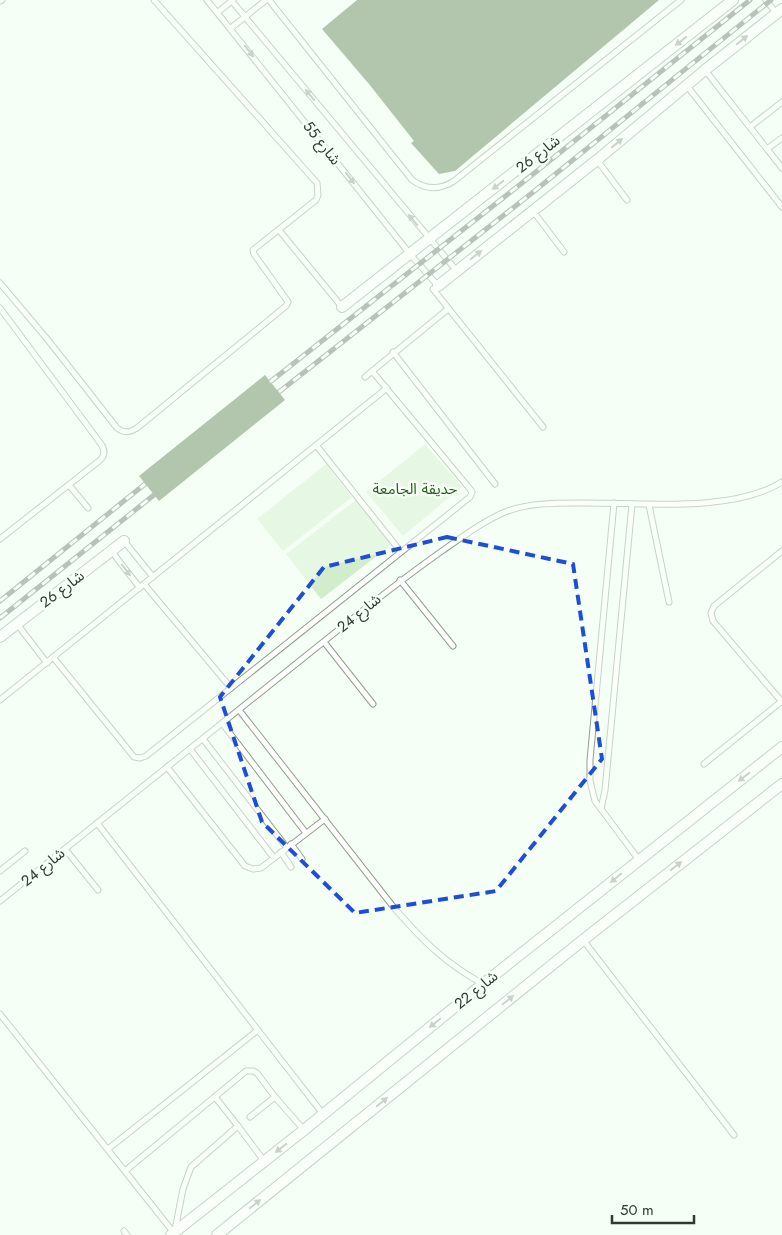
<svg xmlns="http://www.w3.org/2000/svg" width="782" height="1235" font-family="Jost,'Noto Sans Arabic',sans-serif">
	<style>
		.green { fill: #d2edcc }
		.building { fill: #5d8055 }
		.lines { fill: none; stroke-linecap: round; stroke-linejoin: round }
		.lane-casing { stroke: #8ea08a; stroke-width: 7 }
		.street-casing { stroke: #8ea08a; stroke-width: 12 }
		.lane { stroke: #fff; stroke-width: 5 }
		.street { stroke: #fff; stroke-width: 10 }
		.rail-casing { stroke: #6f776d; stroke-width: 5 }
		.rail { stroke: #f6fff5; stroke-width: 3; stroke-dasharray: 9; stroke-linecap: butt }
		.oneway { fill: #989c98 }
		.marked { fill: none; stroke: #1d4ed8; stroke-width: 4; stroke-dasharray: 10 6; stroke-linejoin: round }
		.labels { text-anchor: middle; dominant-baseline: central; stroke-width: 5; stroke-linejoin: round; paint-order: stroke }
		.street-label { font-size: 15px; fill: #323a30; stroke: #f6fff5 }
		.park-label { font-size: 15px; fill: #2a5b1f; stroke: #f6fff5 }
	</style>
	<rect width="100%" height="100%" fill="#f6fff5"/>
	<g class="green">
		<path d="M 425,444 L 462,487 L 403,536 L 366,492 Z"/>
		<path d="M 326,464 L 352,497 L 283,551 L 257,519 Z"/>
		<path d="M 356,500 L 391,545 L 321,599 L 286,554 Z"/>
	</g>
	<g class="building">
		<path d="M 357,0 L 659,0 L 455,171 L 439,174 L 411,143 L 414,141 L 369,84 L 322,29 Z"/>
		<path d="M 265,375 L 285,400 L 159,501 L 139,476 Z"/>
	</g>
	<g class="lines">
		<defs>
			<g id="lane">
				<path d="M 207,0 L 410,254 L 438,286"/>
				<path d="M 231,0 L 456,270"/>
				<path d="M 269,0 L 412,180 C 426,190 440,190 454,181 L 681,0"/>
				<path d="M 766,0 L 776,13"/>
				<path d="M 0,1 L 2,0"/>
				<path d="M 218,12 L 233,0"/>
				<path d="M 231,28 L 266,0"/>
				<path d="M 705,70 L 782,168"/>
				<path d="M 687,86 L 782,207"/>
				<path d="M 750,127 L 782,102"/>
				<path d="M 767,149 L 782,138"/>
				<path d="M 597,160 L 627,200"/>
				<path d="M 533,211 L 564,252"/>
				<path d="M 279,230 L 342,307"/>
				<path d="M 0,283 L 48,340 L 117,428 C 124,433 129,433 137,428 L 286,306 L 288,302 L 286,299 L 254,254 L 253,250 L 316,200 L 318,195 L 317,183 L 154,0"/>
				<path d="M 433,289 L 543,427"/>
				<path d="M 0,308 L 101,444 C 105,450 105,456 99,461 L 0,539"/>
				<path d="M 393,352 L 495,484"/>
				<path d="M 365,377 L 448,309"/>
				<path d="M 316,445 L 401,552"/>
				<path d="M 69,485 L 88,508"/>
				<path d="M 614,503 L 590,760 L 590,781 L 595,801 L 639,860"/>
				<path d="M 649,505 L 669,602"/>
				<path d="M 124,541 L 153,577"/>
				<path d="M 782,551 L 714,606 L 711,613 L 713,621 L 782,702"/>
				<path d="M 112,552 L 140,588"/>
				<path d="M 400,580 L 453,646"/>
				<path d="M 144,584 L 231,688"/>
				<path d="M 17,624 L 47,663"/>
				<path d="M 324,642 L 373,704"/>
				<path d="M 53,657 L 134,757 L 140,758 L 146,756 L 470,497 L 472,492 L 470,489 L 372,371"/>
				<path d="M 0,700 L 387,388"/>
				<path d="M 239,710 L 395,909 C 423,941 445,963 483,984"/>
				<path d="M 222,723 L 306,833"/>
				<path d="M 203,739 L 287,848"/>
				<path d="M 190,749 L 274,858"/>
				<path d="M 704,764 L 782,701"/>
				<path d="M 167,767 L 245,866 L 253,869 L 261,868 L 325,819"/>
				<path d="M 601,809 L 605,790 L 632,504"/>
				<path d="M 97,823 L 323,1114"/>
				<path d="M 291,844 L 302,859"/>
				<path d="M 65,849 L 98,890"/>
				<path d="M 281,852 L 291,867"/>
				<path d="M 0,871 L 25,851"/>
				<path d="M 0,901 C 106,816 212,731 317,647 C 358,614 399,581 442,551 C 462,537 482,522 505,512 C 528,503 553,503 578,503 C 637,502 730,514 782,482"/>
				<path d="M 583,940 L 734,1135"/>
				<path d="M 0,1014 L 174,1233"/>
				<path d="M 215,1097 L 238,1126 L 264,1161"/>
				<path d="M 250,1117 L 275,1097"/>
				<path d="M 108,1149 L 258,1030"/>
				<path d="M 125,1171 L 246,1071 L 253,1071 L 257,1073 L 275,1097 L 304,1130"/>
				<path d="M 175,1230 L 183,1189 L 191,1167 L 238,1126"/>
				<path d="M 124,1231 L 127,1235"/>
			</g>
			<g id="street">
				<path d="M 438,286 L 597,160 L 705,70 L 782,9"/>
				<path d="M 342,307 L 733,0"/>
				<path d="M 0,637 L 124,541"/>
				<path d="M 171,1235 L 304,1130 L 483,984 L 782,747"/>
				<path d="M 217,1235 L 583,940 L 782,784"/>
			</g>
		</defs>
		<use href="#lane" class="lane-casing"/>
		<use href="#street" class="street-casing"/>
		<use href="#lane" class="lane"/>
		<use href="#street" class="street"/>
		<defs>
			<g id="rail">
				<path d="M 270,382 L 522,183 L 750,0"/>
				<path d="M 279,392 L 532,193 L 771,0"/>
				<path d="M 0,601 L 145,484"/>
				<path d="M 0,618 L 154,495"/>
			</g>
		</defs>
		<use href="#rail" class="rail-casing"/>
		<use href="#rail" class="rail"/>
	</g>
	<defs><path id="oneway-solid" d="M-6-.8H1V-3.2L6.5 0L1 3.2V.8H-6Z" transform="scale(1.25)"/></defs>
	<g class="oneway">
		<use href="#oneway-solid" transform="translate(742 40) rotate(-39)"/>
		<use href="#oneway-solid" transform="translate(681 41) rotate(142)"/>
		<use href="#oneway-solid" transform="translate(249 51) rotate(52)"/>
		<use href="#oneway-solid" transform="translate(310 95) rotate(-129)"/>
		<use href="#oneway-solid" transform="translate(617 143) rotate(-40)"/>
		<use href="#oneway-solid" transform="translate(350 178) rotate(52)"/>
		<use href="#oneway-solid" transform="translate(498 185) rotate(142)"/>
		<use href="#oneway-solid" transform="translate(413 220) rotate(-130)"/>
		<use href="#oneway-solid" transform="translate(476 255) rotate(-38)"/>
		<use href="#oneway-solid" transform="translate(126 570) rotate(52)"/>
		<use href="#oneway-solid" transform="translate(744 777) rotate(142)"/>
		<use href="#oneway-solid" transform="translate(676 866) rotate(-38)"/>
		<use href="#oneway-solid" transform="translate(616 878) rotate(141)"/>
		<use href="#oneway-solid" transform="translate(508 1000) rotate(-39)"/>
		<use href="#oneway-solid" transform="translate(435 1023) rotate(141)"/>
		<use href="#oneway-solid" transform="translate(382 1102) rotate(-39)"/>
		<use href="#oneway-solid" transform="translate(281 1148) rotate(142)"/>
		<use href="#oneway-solid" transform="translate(255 1204) rotate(-39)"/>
	</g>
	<path d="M0 0H782V1235H0ZM 447,537 L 573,564 L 602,759 L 496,891 L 355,913 L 262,822 L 220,697 L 324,567 Z" fill="#f6fff5" fill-opacity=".55" fill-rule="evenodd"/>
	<path class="marked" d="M 447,537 L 573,564 L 602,759 L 496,891 L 355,913 L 262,822 L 220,697 L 324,567 Z"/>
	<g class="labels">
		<g class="street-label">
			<text transform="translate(322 143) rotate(52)">شارع 55</text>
			<text transform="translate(538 154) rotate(-38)">شارع 26</text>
			<text transform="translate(62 589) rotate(-37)">شارع 26</text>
			<text transform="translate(359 613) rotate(-39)">شارع 24</text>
			<text transform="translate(43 867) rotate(-39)">شارع 24</text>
			<text transform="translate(476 990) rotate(-39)">شارع 22</text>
		</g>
		<g class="park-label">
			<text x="415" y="489">حديقة الجامعة</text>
		</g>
	</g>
	<path d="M612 1215v8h82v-8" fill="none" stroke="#323a30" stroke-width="2.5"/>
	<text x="620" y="1215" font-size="15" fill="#323a30" stroke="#f6fff5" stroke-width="4" paint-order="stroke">50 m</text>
</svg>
